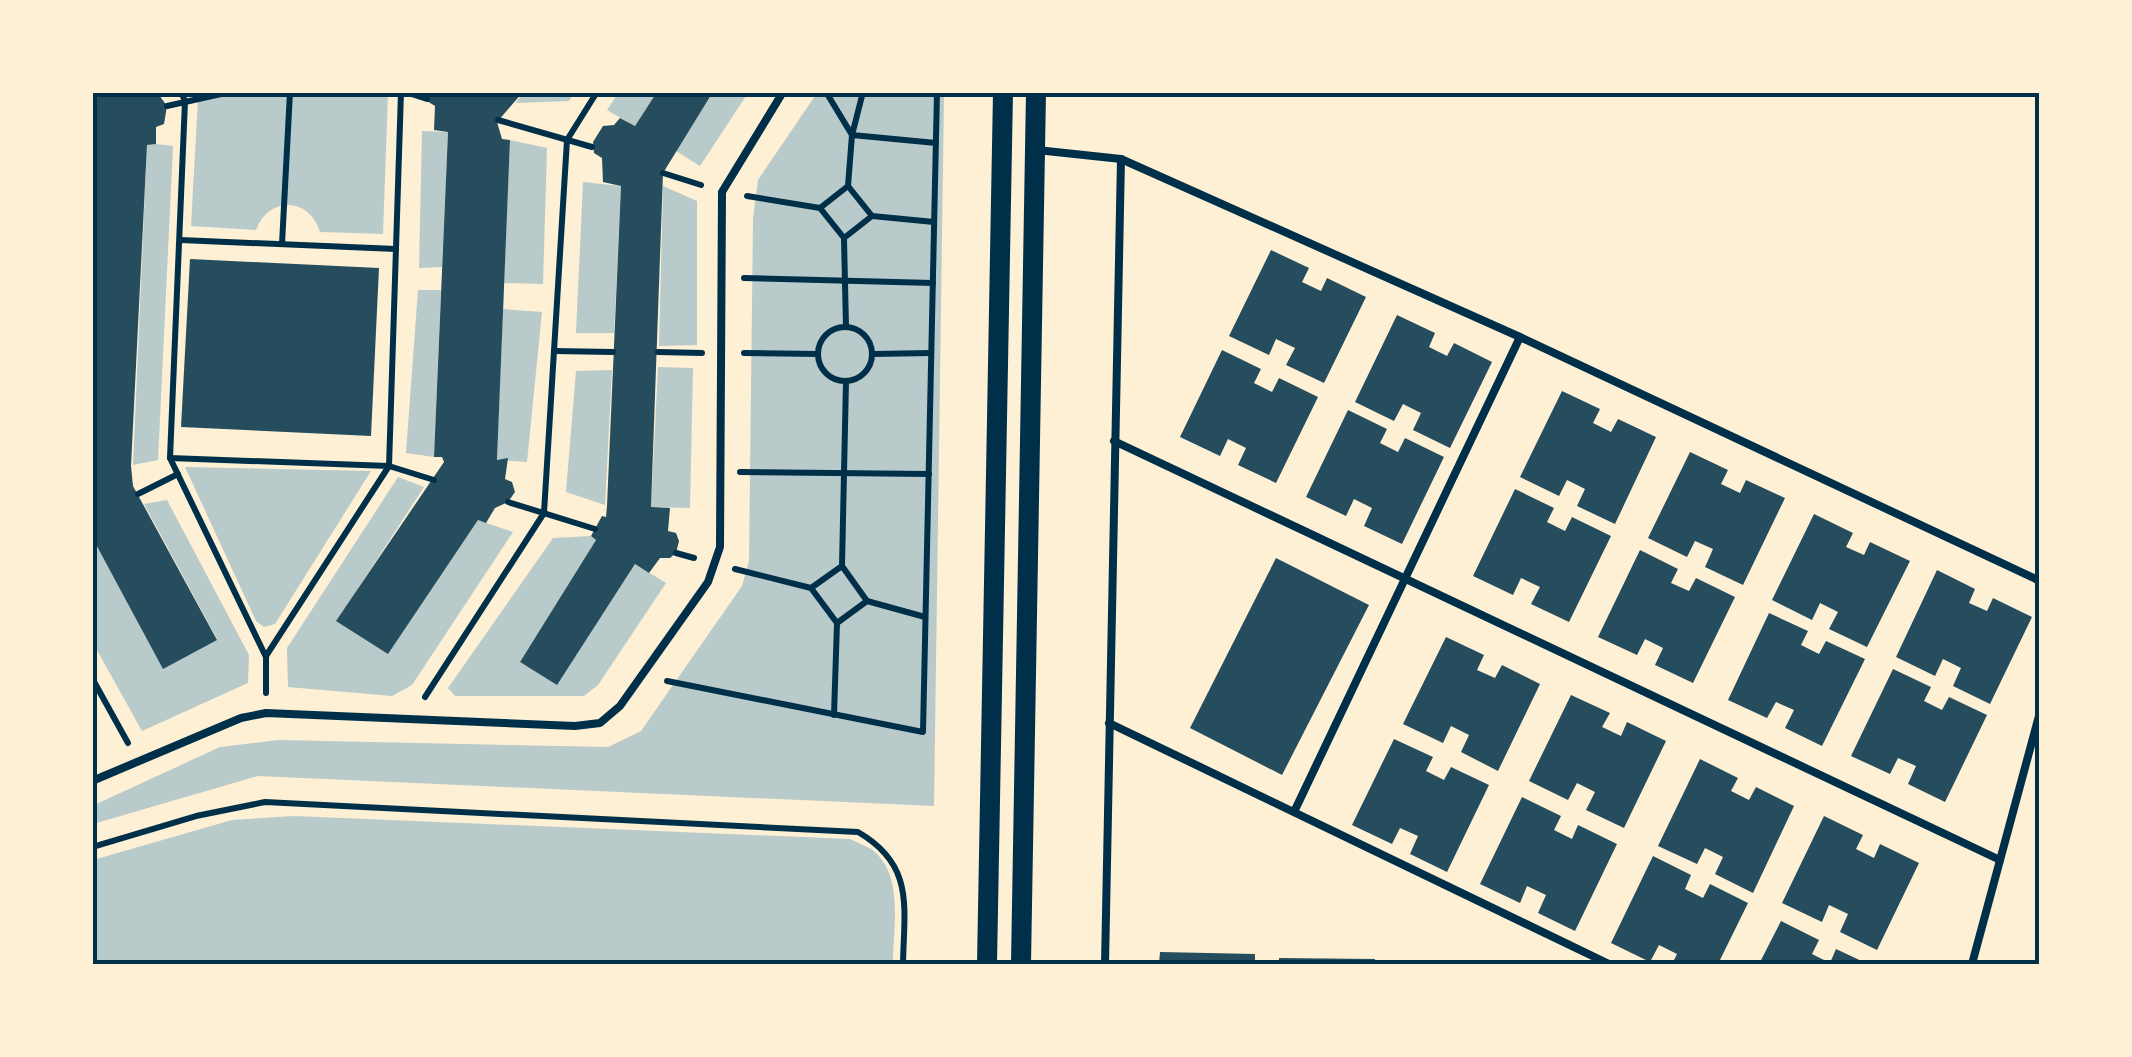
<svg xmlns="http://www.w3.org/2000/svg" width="2132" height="1057" font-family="'PT Sans',sans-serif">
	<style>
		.green { fill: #b9caca }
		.building { fill: #264d5e }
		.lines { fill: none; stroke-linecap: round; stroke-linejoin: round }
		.path { stroke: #003049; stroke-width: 6 }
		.service { stroke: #003049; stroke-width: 8 }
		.secondary { stroke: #003049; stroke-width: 20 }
		.neatline { fill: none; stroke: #003049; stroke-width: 4 }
	</style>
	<rect width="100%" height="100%" fill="#fdf0d5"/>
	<g class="green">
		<path d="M 523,92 L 574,92 L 574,93 L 569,101 L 516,103 Z"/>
		<path d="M 194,93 L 388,93 L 383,234 L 320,232 C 310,198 269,195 256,230 L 191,226 L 198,99 Z"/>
		<path d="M 618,93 L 657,93 L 635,126 L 607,110 Z"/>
		<path d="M 713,93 L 748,93 L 700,166 L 676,151 Z"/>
		<path d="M 817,93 L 944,93 L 934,806 L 258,776 L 93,824 L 92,806 L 220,747 L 278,740 L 608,747 L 641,731 L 742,586 L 749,561 L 753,219 L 758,180 Z"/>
		<path d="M 422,131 L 448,132 L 442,267 L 419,268 Z"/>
		<path d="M 510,140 L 547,148 L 543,284 L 504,283 Z"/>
		<path d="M 156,144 L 173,146 L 158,460 L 133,465 L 147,145 Z"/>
		<path d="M 583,182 L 621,186 L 614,333 L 576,333 Z"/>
		<path d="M 663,186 L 697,201 L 697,345 L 659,346 Z"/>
		<path d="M 418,290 L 441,290 L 434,457 L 406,453 Z"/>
		<path d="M 503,309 L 542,312 L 527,462 L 497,460 Z"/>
		<path d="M 658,367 L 693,368 L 690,508 L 651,507 Z"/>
		<path d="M 612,370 L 605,505 L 566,492 L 576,371 Z"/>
		<path d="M 185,467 L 371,471 L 275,624 L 264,627 L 256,621 Z"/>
		<path d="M 398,477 L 424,487 L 337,621 L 388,653 L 478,520 L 513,532 L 412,685 L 392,696 L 288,687 L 287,648 Z"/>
		<path d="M 167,500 L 249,655 L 248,683 L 142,731 L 93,643 L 92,537 L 164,668 L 217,639 L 144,504 Z"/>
		<path d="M 591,536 L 596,540 L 520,662 L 557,684 L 635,564 L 666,583 L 598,685 L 584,696 L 455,696 L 448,688 L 553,538 Z"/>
		<path d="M 294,816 L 850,839 C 860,844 871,847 878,855 C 903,882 893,930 893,964 L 93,964 L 93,860 L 232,820 Z"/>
	</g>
	<g class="building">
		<path d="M 92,92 L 149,92 L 159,95 L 167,106 L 164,124 L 156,127 L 156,144 L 147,145 L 131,466 L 133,486 L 217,640 L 163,669 L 92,537 Z"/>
		<path d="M 427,92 L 523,92 L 497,122 L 502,139 L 510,140 L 497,460 L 508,458 L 505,479 L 512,482 L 515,492 L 508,502 L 495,508 L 486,523 L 478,520 L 388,654 L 336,621 L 444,462 L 442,457 L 434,457 L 448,132 L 434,130 L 435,106 L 427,101 Z"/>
		<path d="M 657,92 L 713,92 L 663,173 L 651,507 L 670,508 L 668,531 L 676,533 L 679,541 L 676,553 L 670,558 L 660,558 L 649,573 L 635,564 L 557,685 L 520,662 L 596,540 L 591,536 L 602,516 L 606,517 L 607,506 L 621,186 L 603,182 L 602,158 L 594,153 L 593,142 L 603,126 L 614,125 L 620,118 L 635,126 Z"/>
		<path d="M 1271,250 L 1309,268 L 1302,282 L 1321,291 L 1327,278 L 1366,297 L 1324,383 L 1286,365 L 1295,348 L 1276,339 L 1269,355 L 1229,336 Z"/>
		<path d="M 190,259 L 379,268 L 371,436 L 181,427 Z"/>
		<path d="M 1397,315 L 1435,333 L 1429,347 L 1447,356 L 1454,343 L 1492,362 L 1450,448 L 1413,430 L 1421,413 L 1403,404 L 1394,421 L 1355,402 Z"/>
		<path d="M 1222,350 L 1261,369 L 1254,383 L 1272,392 L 1279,378 L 1318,397 L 1276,483 L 1238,465 L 1246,448 L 1228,439 L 1220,456 L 1180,437 Z"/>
		<path d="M 1562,391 L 1600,409 L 1593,423 L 1611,432 L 1618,419 L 1656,437 L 1615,524 L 1577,506 L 1585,489 L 1567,480 L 1559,496 L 1520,477 Z"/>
		<path d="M 1348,410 L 1387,429 L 1380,443 L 1398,452 L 1405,438 L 1444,457 L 1402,544 L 1364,526 L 1372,508 L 1354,499 L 1346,516 L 1306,497 Z"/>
		<path d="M 1690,452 L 1728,470 L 1721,484 L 1740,493 L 1746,480 L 1785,498 L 1743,585 L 1705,567 L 1713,549 L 1695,541 L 1687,557 L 1648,538 Z"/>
		<path d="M 1515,489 L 1554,508 L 1547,522 L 1565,531 L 1572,517 L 1611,536 L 1569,622 L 1531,604 L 1540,587 L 1521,578 L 1513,595 L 1473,576 Z"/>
		<path d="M 1814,514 L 1853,533 L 1846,547 L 1864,555 L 1870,542 L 1910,561 L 1867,647 L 1829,629 L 1838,612 L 1820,603 L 1812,620 L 1772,600 Z"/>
		<path d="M 1640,550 L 1678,569 L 1671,583 L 1689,591 L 1696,578 L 1735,597 L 1693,683 L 1655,665 L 1663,648 L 1645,639 L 1637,655 L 1598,637 Z"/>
		<path d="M 1276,558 L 1369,605 L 1282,775 L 1190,728 Z"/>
		<path d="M 1937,570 L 1975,589 L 1969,603 L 1987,611 L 1993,598 L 2032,617 L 1990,704 L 1953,686 L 1961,668 L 1943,659 L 1935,676 L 1896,657 Z"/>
		<path d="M 1769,613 L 1808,631 L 1801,645 L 1819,654 L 1826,641 L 1865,659 L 1822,746 L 1785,728 L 1794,710 L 1776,702 L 1767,718 L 1728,700 Z"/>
		<path d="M 1446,637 L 1484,655 L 1477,670 L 1495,678 L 1502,665 L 1540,684 L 1498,771 L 1461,752 L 1469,735 L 1451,726 L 1443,743 L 1403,724 Z"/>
		<path d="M 1893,669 L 1931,687 L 1924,701 L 1942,710 L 1949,697 L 1987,715 L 1945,802 L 1908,784 L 1916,766 L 1898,758 L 1890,774 L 1851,756 Z"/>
		<path d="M 1571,695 L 1610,713 L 1602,727 L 1621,736 L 1627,722 L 1666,741 L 1624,828 L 1586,810 L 1595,792 L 1577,783 L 1568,800 L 1529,781 Z"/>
		<path d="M 1394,739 L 1433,757 L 1426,771 L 1444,780 L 1451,767 L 1489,785 L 1447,872 L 1410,854 L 1418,836 L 1400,828 L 1392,844 L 1352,825 Z"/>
		<path d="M 1700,759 L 1738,778 L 1731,791 L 1749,800 L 1756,787 L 1794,806 L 1753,893 L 1715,874 L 1723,857 L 1705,848 L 1697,864 L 1658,846 Z"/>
		<path d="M 1522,797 L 1561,816 L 1554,830 L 1572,839 L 1578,825 L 1617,844 L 1575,931 L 1538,913 L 1546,895 L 1527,886 L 1520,903 L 1480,884 Z"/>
		<path d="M 1824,816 L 1863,835 L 1856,849 L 1874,858 L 1880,844 L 1919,863 L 1877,950 L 1840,932 L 1848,914 L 1829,905 L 1822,922 L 1782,903 Z"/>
		<path d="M 1653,856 L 1691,875 L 1685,889 L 1703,898 L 1710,884 L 1748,903 L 1718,964 L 1672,964 L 1677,954 L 1659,945 L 1650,962 L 1611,943 Z"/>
		<path d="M 1781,921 L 1819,940 L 1812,954 L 1830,963 L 1836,949 L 1868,964 L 1759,964 Z"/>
		<path d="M 1160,952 L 1255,954 L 1255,964 L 1159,964 Z"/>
		<path d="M 1279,958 L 1375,959 L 1375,964 L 1279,964 Z"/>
	</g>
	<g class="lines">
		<g class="path">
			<path d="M 181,92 L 185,101 L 170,458 L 266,657 L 266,693"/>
			<path d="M 405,92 L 427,99"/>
			<path d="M 826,92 L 852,135 L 936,143"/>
			<path d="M 167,106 L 230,92"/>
			<path d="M 498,120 L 592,147"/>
			<path d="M 663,173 L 701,185"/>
			<path d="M 848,186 L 820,208 L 844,238 L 872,216 L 848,186 L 852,135 L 863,92"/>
			<path d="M 747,196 L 820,208"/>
			<path d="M 872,216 L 934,222"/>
			<path d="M 844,239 L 846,327"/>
			<path d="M 180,240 L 396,249"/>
			<path d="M 282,244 L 290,92"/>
			<path d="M 744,278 L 933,283"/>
			<circle cx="845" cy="354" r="27"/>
			<path d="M 554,351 L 613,352"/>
			<path d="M 658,352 L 702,353"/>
			<path d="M 744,353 L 818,354"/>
			<path d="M 872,354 L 931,353"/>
			<path d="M 170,458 L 389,466 L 434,480"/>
			<path d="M 740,472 L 929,474"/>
			<path d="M 138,494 L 178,474"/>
			<path d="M 508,502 L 595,529"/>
			<path d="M 676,553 L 694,558"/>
			<path d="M 842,566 L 846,381"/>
			<path d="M 735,569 L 811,588"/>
			<path d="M 867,601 L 925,617"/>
			<path d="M 266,656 L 389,466 L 401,92"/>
			<path d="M 92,678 L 128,743"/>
			<path d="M 667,681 L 923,732 L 937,92"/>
			<path d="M 425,697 L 544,513 L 567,140 L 597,92"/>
			<path d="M 834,715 L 837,623 L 811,588 L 842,566 L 867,601 L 837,623"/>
			<path d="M 92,847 L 196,816 L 265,802 L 858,832 C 915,865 904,907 903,964"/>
		</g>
		<g class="service">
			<path d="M 1037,150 L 1121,159 L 1520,337 L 2040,581"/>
			<path d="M 1114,441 L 2000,860"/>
			<path d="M 1109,723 L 1609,964"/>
			<path d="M 92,781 L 241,718 L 266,713 L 575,726 L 600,723 L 620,706 L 708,582 L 720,547 L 722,192 L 783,92"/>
			<path d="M 1294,812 L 1520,337"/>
			<path d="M 1105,964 L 1121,159"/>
			<path d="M 1972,964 L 2040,712"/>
		</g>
		<g class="secondary">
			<path d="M 987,964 L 1003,92"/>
			<path d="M 1021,964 L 1036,92"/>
		</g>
	</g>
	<rect width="2132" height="1057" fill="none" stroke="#fdf0d5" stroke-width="190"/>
	<rect x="95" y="95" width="1942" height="867" class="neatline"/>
</svg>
